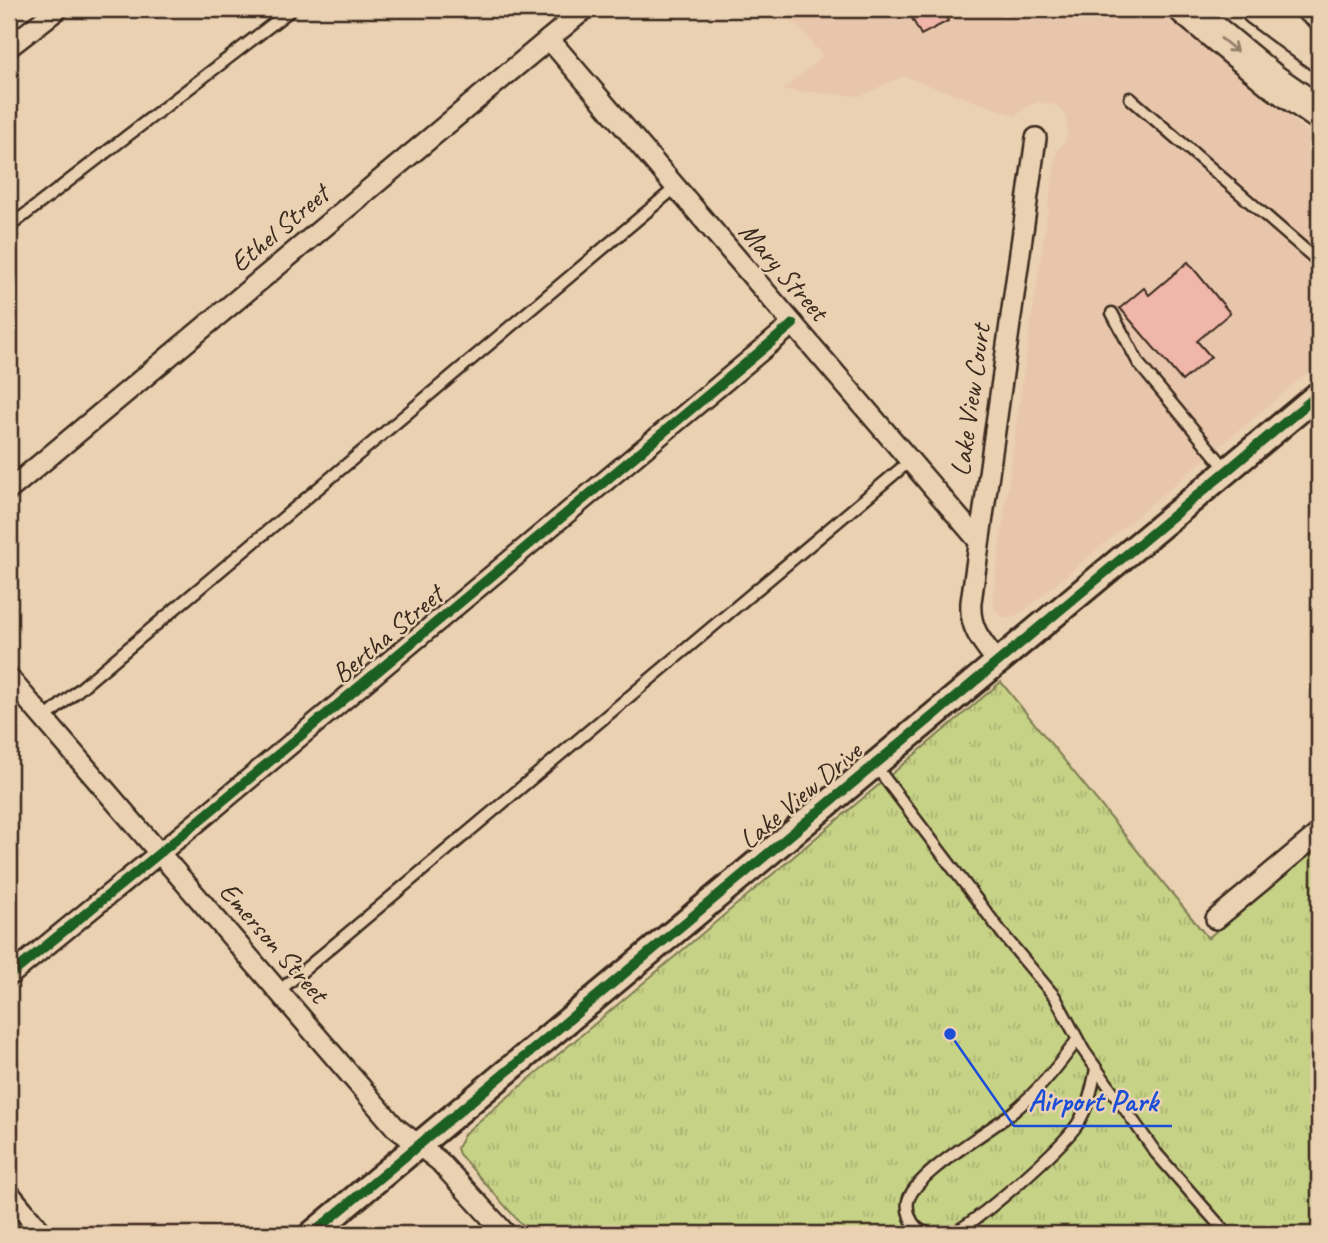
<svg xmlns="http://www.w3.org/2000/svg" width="1328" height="1243" font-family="Caveat,sans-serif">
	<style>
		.built { fill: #e8c6ac }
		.park { fill: url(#park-tufts); stroke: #807e52; stroke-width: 2 }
		.building { fill: #f0b6a9; stroke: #3b2a1e; stroke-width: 2 }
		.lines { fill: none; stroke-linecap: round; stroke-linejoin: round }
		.service-casing { stroke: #3b2a1e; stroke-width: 15 }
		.minor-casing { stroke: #3b2a1e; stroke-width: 24 }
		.tertiary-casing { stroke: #3b2a1e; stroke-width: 30 }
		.primary-casing { stroke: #3b2a1e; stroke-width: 37 }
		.service { stroke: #ead1b2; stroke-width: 10 }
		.minor { stroke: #ead1b2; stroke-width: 19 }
		.tertiary { stroke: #ead1b2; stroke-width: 24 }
		.primary { stroke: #ead1b2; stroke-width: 32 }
		.cycleway-casing { stroke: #ead1b2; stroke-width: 15 }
		.cycleway { stroke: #1b5e20; stroke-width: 10 }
		.oneway { stroke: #927e68 }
		.labels { text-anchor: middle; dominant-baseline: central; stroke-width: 5; stroke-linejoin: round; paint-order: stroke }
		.street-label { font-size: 28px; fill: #3b2a1e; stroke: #ead1b2 }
		.leader { fill: none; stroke: #1d4ed8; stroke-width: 2.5 }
		.callout-dot { fill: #1d4ed8; stroke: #ead1b2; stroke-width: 2.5 }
		.callout-label { font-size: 30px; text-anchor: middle; font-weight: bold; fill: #1d4ed8; stroke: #ead1b2; stroke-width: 5; stroke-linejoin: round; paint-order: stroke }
	</style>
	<defs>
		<pattern id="park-tufts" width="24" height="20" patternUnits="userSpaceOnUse" patternTransform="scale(1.75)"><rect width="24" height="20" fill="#c6d286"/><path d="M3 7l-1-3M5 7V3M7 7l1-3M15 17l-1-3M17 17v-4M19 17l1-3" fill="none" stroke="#abb473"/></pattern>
	</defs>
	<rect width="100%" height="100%" fill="#ead1b2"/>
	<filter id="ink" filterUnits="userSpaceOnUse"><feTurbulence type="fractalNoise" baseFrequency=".0143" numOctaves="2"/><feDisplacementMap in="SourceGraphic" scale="14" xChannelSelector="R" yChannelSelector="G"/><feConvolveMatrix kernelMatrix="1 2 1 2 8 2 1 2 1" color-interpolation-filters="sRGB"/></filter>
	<g filter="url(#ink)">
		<path class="built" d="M 783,9 L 1164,9 L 1319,142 L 1319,363 L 1024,611 L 1011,618 L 1001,616 L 995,610 L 993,596 L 1025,363 L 1056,156 L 1058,149 L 1065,142 L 1068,132 L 1065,114 L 1056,105 L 1038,102 L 1027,106 L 1016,116 L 903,76 L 861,96 L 783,90 L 823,56 Z"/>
		<path class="park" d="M 1001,682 L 1208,938 L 1319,845 L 1319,1234 L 530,1234 L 459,1154 L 457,1148 L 465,1133 Z"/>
		<g class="building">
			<path d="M 907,9 L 960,9 L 946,16 L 948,21 L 921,35 Z"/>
			<path d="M 1188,262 L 1230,313 L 1197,341 L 1211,357 L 1182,381 L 1120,308 L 1144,288 L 1149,295 Z"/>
		</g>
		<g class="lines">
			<defs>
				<g id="service">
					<path d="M 1130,98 L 1319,262"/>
					<path d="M 9,227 L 292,9"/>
					<path d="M 1112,313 L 1139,364 L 1227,470"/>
					<path d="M 44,719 L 675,188"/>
					<path d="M 874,764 L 1005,937 L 1055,997 L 1084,1051 L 1156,1153 L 1227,1234"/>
					<path d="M 279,991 L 911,460"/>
					<path d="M 929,1234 C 920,1232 913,1225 910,1217 C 908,1212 907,1207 908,1201 C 915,1173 989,1132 1013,1112 C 1038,1091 1058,1067 1077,1040"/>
					<path d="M 951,1234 C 977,1223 1060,1149 1077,1125 C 1088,1108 1092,1089 1096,1069"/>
				</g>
				<g id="minor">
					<path d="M 549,39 L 978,540"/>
					<path d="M 9,47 L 58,9"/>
					<path d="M 9,490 L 585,9"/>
					<path d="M 997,661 C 982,642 969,628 971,602 L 1036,138"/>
					<path d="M 9,678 L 395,1127 L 439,1161 L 506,1234"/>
					<path d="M 1216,919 L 1319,833"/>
					<path d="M 9,976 L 183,834 L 793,324"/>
					<path d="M 9,1193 L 43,1234"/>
				</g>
				<path id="tertiary" d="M 312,1234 L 1319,394"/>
				<g id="primary">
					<path d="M 1186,9 L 1273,81 L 1319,113"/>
					<path d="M 1257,9 L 1319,55"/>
				</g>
			</defs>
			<use href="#service" class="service-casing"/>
			<use href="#minor" class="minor-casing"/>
			<use href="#tertiary" class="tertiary-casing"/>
			<use href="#primary" class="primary-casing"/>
			<use href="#service" class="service"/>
			<use href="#minor" class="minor"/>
			<use href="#tertiary" class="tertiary"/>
			<use href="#primary" class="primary"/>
			<defs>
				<g id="cycleway">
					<path d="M 9,976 L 183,834 L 793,324"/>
					<path d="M 312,1234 L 1319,394"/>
				</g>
			</defs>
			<use href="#cycleway" class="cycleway-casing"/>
			<use href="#cycleway" class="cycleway"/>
		</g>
		<defs><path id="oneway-shaft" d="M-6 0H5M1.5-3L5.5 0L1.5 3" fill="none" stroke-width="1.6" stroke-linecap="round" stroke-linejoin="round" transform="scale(1.75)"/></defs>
		<use class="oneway" href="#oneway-shaft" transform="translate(1229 45) rotate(39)"/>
	</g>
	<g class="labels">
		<g class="street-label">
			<text transform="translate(279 228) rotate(-40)">Ethel Street</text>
			<text transform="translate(784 271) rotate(49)">Mary Street</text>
			<text transform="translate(970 400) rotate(-82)">Lake View Court</text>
			<text transform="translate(387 634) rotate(-40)">Bertha Street</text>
			<text transform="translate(800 795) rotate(-40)">Lake View Drive</text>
			<text transform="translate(274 942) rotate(49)">Emerson Street</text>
		</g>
	</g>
	<path class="leader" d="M950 1034L1014 1126H1172"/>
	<circle class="callout-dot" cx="950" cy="1034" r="7"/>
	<g class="callout-label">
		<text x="1093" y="1111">Airport Park</text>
	</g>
	<rect width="1328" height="1243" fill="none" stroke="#ead1b2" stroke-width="35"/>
	<rect x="18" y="18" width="1293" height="1208" fill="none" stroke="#3b2a1e" stroke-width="2.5" filter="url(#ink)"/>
</svg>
